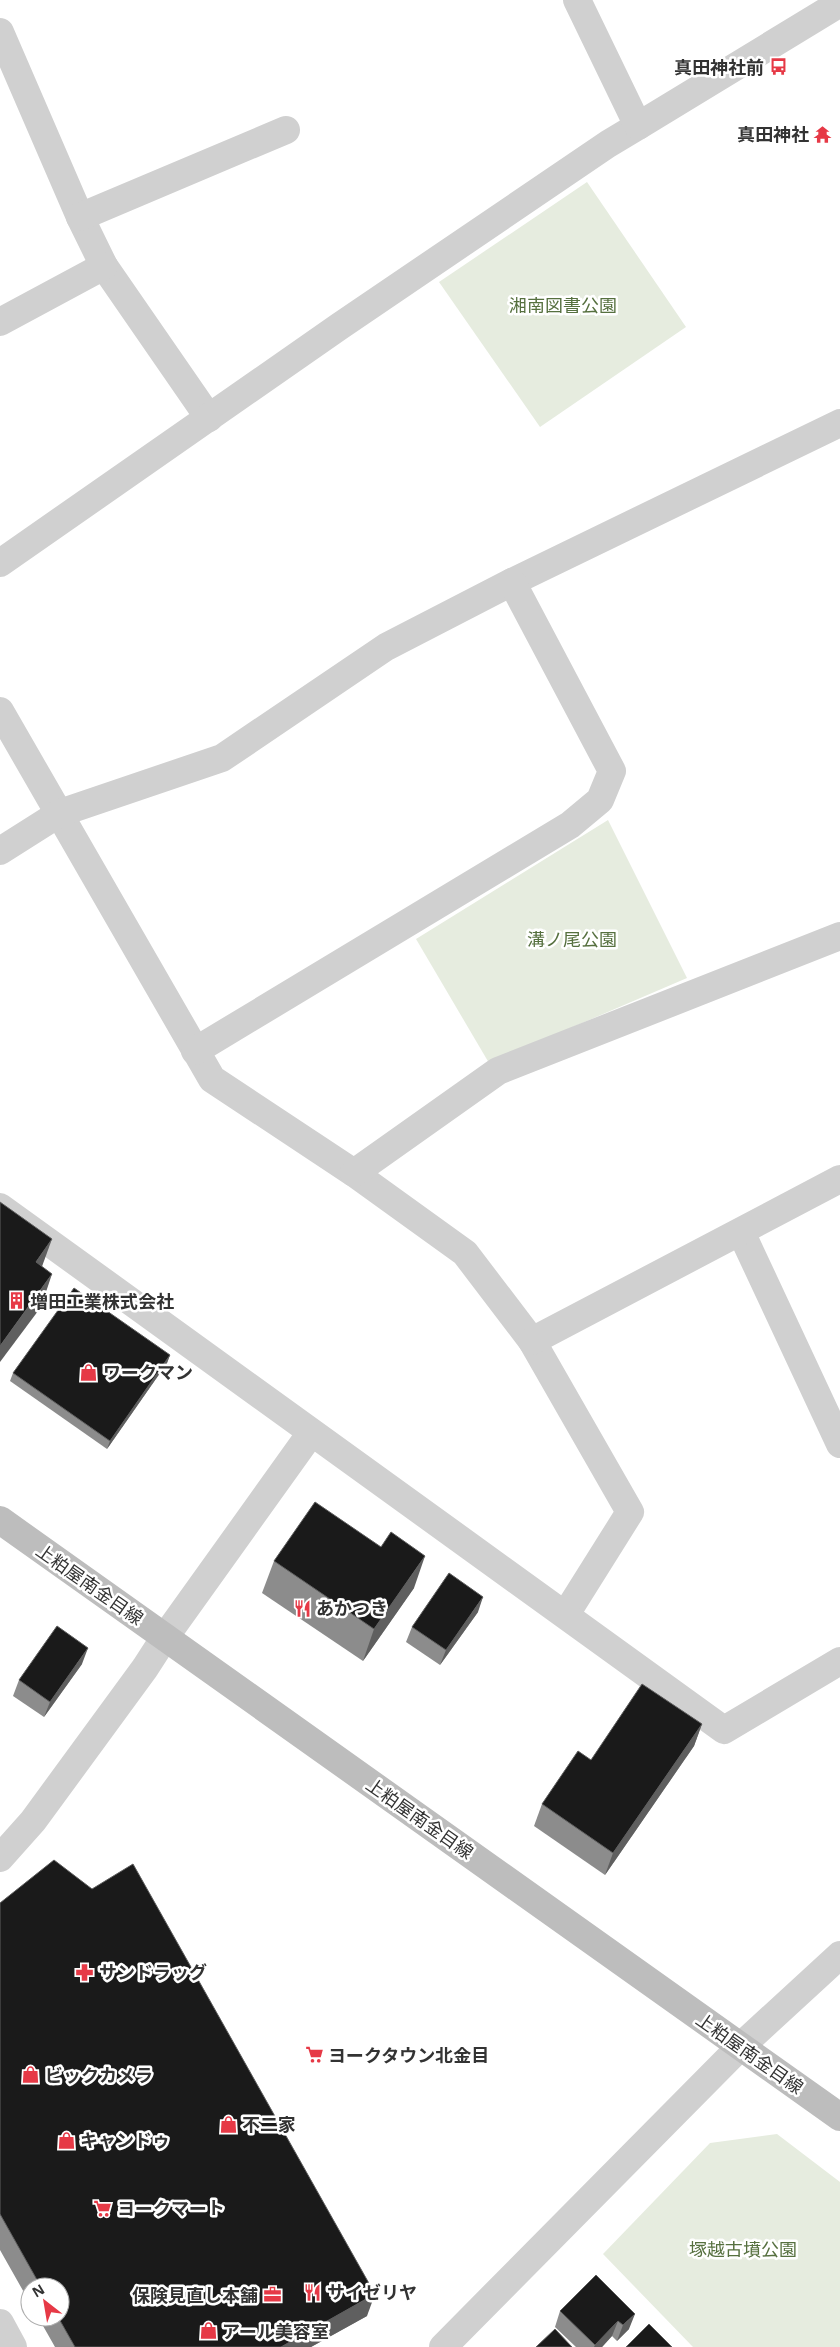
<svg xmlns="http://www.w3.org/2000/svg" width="840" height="2347" font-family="'Open Sans','Noto Sans JP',sans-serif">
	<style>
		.green { fill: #e6ecdf }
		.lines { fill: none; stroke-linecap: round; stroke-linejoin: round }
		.minor { stroke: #d0d0d0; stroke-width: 28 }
		.tertiary { stroke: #d0d0d0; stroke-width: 28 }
		.secondary { stroke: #bdbdbd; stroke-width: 28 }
		.wall { fill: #8c8c8c }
		.shaded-wall { fill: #5f5f5f }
		.building { fill: #1a1a1a; stroke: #5f5f5f }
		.labels { text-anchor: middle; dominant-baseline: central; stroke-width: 5; stroke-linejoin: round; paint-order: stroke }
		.poi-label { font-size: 18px; font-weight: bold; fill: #333; stroke: #fff; text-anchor: start }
		.park-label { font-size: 18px; fill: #56703f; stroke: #fff }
		.street-label { font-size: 18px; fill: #333; stroke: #fff }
	</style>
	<rect width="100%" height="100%" fill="#fff"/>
	<g class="green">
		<path d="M 587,182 L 686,327 L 540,427 L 439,282 Z"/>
		<path d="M 608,820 L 687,978 L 489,1063 L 416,939 Z"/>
		<path d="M 777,2134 L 840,2182 L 840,2347 L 693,2347 L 603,2254 L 710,2143 Z"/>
	</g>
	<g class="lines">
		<g class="minor">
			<path d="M 0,32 L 80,217 L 104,266 L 209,418"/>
			<path d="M 80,217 L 286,130"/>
			<path d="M 0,322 L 104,266"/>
			<path d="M 0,563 L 340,326 L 608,144 L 638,126"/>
			<path d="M 0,711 L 212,1079 L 354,1173 L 465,1253 L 532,1341 L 630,1512 L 566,1614"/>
			<path d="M 0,851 L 60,813 L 222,758 L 386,647 L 512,582 L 840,423"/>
			<path d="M 195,1051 L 570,825 L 600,800 L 612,771 L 512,582"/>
			<path d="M 354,1173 L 498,1071 L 840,936"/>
			<path d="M 0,1207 L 724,1730 L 840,1661"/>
			<path d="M 741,1232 L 840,1444"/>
			<path d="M 532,1341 L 840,1179"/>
			<path d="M 0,1858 L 33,1821 L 145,1668 L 165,1637 L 311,1433"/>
			<path d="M 0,2323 L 13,2347"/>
		</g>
		<g class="tertiary">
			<path d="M 577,0 L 638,126 L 840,3"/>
			<path d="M 443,2347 L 741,2046 L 840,1955"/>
		</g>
		<path class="secondary" d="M 0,1520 L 840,2117"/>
	</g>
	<g class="wall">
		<path d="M 170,1355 L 167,1363 L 107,1449 L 10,1381 L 13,1373 Z"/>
		<path d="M 381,1547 L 414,1588 L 363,1661 L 262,1593 L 274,1561 Z"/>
		<path d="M 478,1612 L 440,1665 L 406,1642 L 412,1627 Z"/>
		<path d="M 82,1664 L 44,1717 L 13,1696 L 19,1680 Z"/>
		<path d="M 702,1724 L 694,1746 L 605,1875 L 534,1826 L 542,1804 L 591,1760 Z"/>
		<path d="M 0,1903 L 367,2316 L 311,2347 L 55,2347 L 38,2317 L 60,2317 L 60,2287 L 30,2287 L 30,2303 L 0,2250 Z"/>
		<path d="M 596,2275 L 629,2329 L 617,2341 L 612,2336 L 602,2347 L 576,2347 L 555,2327 L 560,2311 Z"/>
	</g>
	<g class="shaded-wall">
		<path d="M 52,1239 L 40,1272 L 36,1262 Z"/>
		<path d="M 52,1274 L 41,1307 L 0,1362 L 0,1346 Z"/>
		<path d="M 170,1355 L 167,1363 L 107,1449 L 110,1441 Z"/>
		<path d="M 425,1556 L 414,1588 L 363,1661 L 374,1629 Z"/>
		<path d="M 483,1597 L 478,1612 L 440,1665 L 446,1650 Z"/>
		<path d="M 88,1648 L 82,1664 L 44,1717 L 50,1702 Z"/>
		<path d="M 702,1724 L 694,1746 L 605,1875 L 613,1853 Z"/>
		<path d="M 375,2294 L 367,2316 L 311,2347 L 281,2347 Z"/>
		<path d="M 635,2314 L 629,2329 L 617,2341 L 623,2325 Z"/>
		<path d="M 618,2321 L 612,2336 L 602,2347 L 594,2347 L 595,2345 Z"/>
	</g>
	<g class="building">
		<path d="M 0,1202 L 52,1239 L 36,1262 L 52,1274 L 0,1346 Z"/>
		<path d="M 74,1288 L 170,1355 L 110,1441 L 13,1373 Z"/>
		<path d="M 315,1502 L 381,1547 L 391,1532 L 425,1556 L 374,1629 L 274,1561 Z"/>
		<path d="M 449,1573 L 483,1597 L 446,1650 L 412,1627 Z"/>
		<path d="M 57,1626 L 88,1648 L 50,1702 L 19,1680 Z"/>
		<path d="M 642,1684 L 702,1724 L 613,1853 L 542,1804 L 578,1751 L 591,1760 Z"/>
		<path d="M 54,1860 L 92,1889 L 133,1864 L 375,2294 L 281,2347 L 75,2347 L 58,2317 L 60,2317 L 60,2287 L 41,2287 L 0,2214 L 0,1903 Z"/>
		<path d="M 596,2275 L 635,2314 L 623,2325 L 618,2321 L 595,2345 L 560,2311 Z"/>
		<path d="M 649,2324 L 672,2347 L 626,2347 Z"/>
		<path d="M 555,2329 L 572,2347 L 536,2347 Z"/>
	</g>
	<defs>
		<symbol id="bus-bare" viewBox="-9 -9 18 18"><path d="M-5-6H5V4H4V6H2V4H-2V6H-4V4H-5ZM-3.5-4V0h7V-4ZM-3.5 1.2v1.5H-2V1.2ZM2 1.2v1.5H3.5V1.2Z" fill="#e63946" stroke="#fff" stroke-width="2.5" paint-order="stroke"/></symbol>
		<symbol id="temple-bare" viewBox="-9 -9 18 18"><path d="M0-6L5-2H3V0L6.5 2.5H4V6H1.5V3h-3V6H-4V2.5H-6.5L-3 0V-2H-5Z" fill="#e63946" stroke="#fff" stroke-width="2.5" paint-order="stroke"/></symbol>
		<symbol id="building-bare" viewBox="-9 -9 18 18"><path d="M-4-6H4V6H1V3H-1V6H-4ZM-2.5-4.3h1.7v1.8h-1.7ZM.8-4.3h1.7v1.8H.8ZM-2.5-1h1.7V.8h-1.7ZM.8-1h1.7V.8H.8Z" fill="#e63946" stroke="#fff" stroke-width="2.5" paint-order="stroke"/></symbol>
		<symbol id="shop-bare" viewBox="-9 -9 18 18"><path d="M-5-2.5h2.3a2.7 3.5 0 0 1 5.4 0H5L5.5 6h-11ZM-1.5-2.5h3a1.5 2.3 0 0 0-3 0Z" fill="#e63946" stroke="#fff" stroke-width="2.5" paint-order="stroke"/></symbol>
		<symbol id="restaurant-bare" viewBox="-9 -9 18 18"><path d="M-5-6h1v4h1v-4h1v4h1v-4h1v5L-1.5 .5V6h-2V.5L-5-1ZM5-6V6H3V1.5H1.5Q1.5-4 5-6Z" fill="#e63946" stroke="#fff" stroke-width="2.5" paint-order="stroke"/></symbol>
		<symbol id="pharmacy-bare" viewBox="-9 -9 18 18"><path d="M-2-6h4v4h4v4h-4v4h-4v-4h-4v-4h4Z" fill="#e63946" stroke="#fff" stroke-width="2.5" paint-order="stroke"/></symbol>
		<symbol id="supermarket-bare" viewBox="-9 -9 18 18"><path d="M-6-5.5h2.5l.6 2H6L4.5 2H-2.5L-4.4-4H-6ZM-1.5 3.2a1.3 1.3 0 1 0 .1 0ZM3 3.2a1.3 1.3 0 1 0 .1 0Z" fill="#e63946" stroke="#fff" stroke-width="2.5" paint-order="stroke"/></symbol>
		<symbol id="office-bare" viewBox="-9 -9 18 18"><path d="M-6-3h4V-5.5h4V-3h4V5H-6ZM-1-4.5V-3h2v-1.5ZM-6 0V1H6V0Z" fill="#e63946" stroke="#fff" stroke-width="2.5" paint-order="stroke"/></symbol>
	</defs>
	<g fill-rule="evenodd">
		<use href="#bus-bare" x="766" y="54" width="25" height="25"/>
		<use href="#temple-bare" x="810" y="122" width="25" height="25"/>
		<use href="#building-bare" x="4" y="1288" width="25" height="25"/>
		<use href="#shop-bare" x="76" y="1360" width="25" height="25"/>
		<use href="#restaurant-bare" x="290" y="1596" width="25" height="25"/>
		<use href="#pharmacy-bare" x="72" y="1960" width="25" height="25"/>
		<use href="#supermarket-bare" x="302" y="2042" width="25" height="25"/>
		<use href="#shop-bare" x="18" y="2062" width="25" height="25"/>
		<use href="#shop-bare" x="216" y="2112" width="25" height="25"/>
		<use href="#shop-bare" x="54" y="2128" width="25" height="25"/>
		<use href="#supermarket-bare" x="90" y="2196" width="25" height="25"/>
		<use href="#restaurant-bare" x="300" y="2280" width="25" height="25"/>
		<use href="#office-bare" x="260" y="2282" width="25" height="25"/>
		<use href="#shop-bare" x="196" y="2318" width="25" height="25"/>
	</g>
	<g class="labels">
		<g class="poi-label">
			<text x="764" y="67" text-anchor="end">真田神社前</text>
			<text x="809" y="134" text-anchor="end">真田神社</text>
			<text x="30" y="1301">増田工業株式会社</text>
			<text x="103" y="1372">ワークマン</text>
			<text x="316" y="1608">あかつき</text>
			<text x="99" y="1972">サンドラッグ</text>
			<text x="328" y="2055">ヨークタウン北金目</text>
			<text x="45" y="2075">ビックカメラ</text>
			<text x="242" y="2124">不二家</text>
			<text x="80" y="2140">キャンドゥ</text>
			<text x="117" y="2208">ヨークマート</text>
			<text x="327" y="2292">サイゼリヤ</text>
			<text x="258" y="2295" text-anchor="end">保険見直し本舗</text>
			<text x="222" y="2331">アール美容室</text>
		</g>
		<g class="park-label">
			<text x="563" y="305">湘南図書公園</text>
			<text x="572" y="939">溝ノ尾公園</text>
			<text x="743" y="2249">塚越古墳公園</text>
		</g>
		<g class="street-label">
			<text transform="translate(90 1584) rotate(35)">上粕屋南金目線</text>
			<text transform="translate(420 1818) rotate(35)">上粕屋南金目線</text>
			<text transform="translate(750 2053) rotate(35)">上粕屋南金目線</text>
		</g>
	</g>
	<g transform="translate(45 2302) rotate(329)"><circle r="24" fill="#ffffff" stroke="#adadad"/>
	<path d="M0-4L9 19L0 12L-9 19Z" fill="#e63946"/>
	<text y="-8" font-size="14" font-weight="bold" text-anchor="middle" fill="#333333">N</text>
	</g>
</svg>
